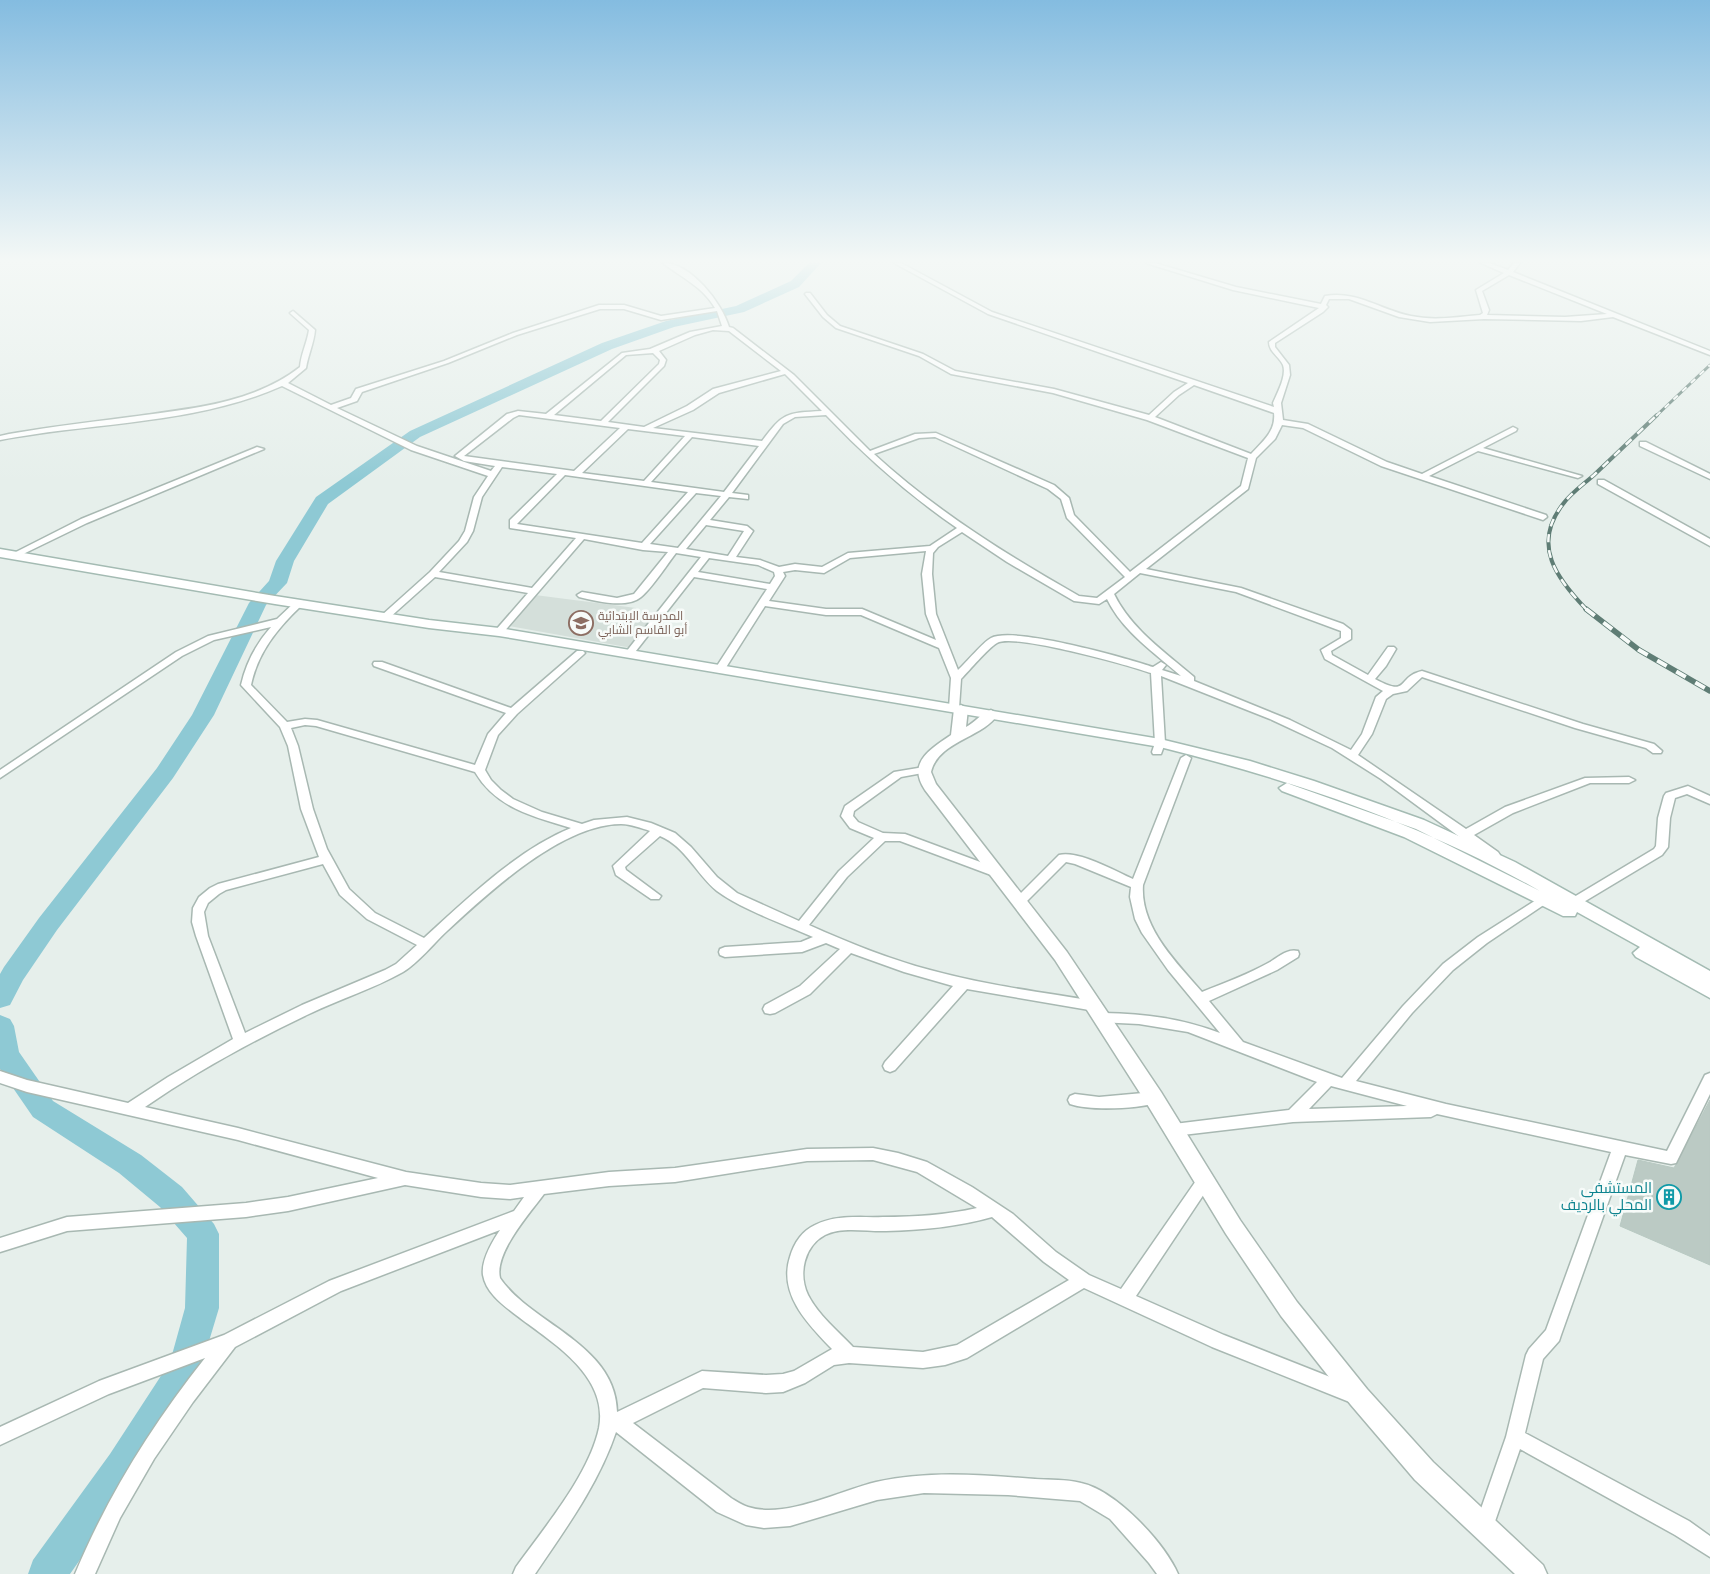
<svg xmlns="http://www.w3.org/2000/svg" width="1710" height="1574" font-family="'Varela Round',Cairo,sans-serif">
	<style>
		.built { fill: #d4dfda }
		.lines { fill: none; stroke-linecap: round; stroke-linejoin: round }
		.river { fill: #8ec9d4; fill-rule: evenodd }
		.building { fill: #bbcac4; stroke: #b8c9c2 }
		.minor-casing { stroke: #a8b8b2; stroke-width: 3 }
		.tertiary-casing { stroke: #a8b8b2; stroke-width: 3 }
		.secondary-casing { stroke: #a4bbb3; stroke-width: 3 }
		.minor { fill: #fff; fill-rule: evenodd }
		.tertiary { fill: #fff; fill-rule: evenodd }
		.secondary { fill: #fff; fill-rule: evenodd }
		.rail-far2-casing { stroke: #5f7d75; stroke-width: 3 }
		.rail-far1-casing { stroke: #5f7d75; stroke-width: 4 }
		.rail-casing { stroke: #5f7d75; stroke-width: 5.5 }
		.rail-far2 { stroke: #f7fbf9; stroke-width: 2; stroke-dasharray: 6; stroke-linecap: butt }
		.rail-far1 { stroke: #f7fbf9; stroke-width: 2.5; stroke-dasharray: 8; stroke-linecap: butt }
		.rail { stroke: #f7fbf9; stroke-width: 4; stroke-dasharray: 11; stroke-linecap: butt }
		.labels { text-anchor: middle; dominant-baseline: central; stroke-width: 5; stroke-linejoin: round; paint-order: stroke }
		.education-label { font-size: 12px; fill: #785e54; stroke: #f7fbf9; text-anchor: start }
		.near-culture-label { font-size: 15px; fill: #0d838f; stroke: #f7fbf9; text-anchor: end }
	</style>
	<rect width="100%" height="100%" fill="#e6efeb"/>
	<path class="built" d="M 535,595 L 636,608 L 630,616 L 652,620 L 632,648 L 509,626 Z"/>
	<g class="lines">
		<g class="river">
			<path d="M 809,263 L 821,263 L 799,287 L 744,312 L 674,327 L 612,349 L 420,437 L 328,504 L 294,561 L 287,583 L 266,605 L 214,715 L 173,778 L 57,930 L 23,980 L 10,1005 L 0,1008 L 0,974 L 4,967 L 39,918 L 157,768 L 192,715 L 249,603 L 269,581 L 276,561 L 316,497 L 410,431 L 602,343 L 666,321 L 736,306 L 791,281 Z"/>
			<path d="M 0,1015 L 10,1019 L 14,1026 L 19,1052 L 53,1101 L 141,1155 L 182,1187 L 214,1224 L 219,1234 L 219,1308 L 197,1381 L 136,1480 L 70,1574 L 28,1574 L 33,1560 L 110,1454 L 170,1362 L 185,1308 L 187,1238 L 160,1207 L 119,1173 L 33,1117 L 0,1069 Z"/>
		</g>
	</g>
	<path class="building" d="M 1710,1100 L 1710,1265 L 1620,1226 L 1638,1160 L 1674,1168 Z"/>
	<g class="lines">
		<defs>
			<g id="minor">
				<path d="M 663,263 C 690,262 722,303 729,327 L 733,328 L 794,375 L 870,451 L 915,434 L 936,433 L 1054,485 L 1069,498 L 1074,515 L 1130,572 L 1241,486 L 1248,458 L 1147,420 L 1053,393 L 951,374 L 919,356 L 836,328 L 823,317 L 805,294 L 806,293 L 810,293 L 827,315 L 840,326 L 923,354 L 955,371 L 1054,389 L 1149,415 L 1174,392 L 1188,383 L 988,314 L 894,263 L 901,263 L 992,312 L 1274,407 L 1273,403 C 1277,393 1287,376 1283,365 C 1279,356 1269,352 1269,342 L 1319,308 L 1233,290 L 1146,263 L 1155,263 L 1236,287 L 1321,304 L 1325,296 C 1356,290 1381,310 1411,316 C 1434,321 1457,317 1480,315 L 1483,313 L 1476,290 L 1504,273 L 1481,263 L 1489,263 L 1508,270 L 1514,263 L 1520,263 L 1513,272 L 1710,351 L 1710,355 L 1613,317 L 1581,321 L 1484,319 L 1430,322 L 1399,317 L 1349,299 L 1329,299 L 1326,305 L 1328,307 L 1323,312 L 1275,343 L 1275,347 L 1289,365 L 1290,375 L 1281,403 L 1283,420 L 1308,424 L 1387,462 L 1422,474 L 1513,427 L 1517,429 L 1516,431 L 1483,448 L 1582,476 L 1578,478 L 1478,451 L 1429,476 L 1546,515 L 1547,517 L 1543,520 L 1381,466 L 1303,428 L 1282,425 L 1275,439 L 1256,458 L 1248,489 L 1146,569 L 1241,588 L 1343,624 L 1351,630 L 1351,639 L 1331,651 L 1332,655 L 1368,675 L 1388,647 L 1394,647 L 1396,649 L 1386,666 L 1375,679 C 1410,698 1396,677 1422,671 L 1583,724 L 1654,744 L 1662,751 L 1661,753 L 1653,753 L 1646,748 L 1575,728 L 1422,677 L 1407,691 L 1393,694 L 1386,699 L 1372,734 L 1358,755 L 1466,829 L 1505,807 L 1585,778 L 1629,777 L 1635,780 L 1629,783 L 1590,783 L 1513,813 L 1474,835 L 1498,852 L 1500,855 L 1494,859 L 1461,838 L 1381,779 L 1332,748 L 1270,719 L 1161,676 L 1165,743 L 1161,754 L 1153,754 L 1152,752 L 1155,743 L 1151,673 C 1128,665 1014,633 997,643 C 987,649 970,670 961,679 L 959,708 L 954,711 L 949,708 L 951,678 L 939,648 L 861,615 L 826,615 L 765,606 L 725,669 L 720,672 L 715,669 L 767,589 L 694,577 L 632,656 L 626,656 L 624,654 L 626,652 L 701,557 L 676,553 C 666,566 652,588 641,597 C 627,609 595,601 579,597 L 577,595 L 582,592 L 617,598 L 634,594 L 668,552 L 643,550 L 584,539 L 502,634 L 499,635 L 494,632 L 528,593 L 435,577 L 388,619 L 382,619 L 382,615 L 430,572 L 459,541 L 465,531 L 474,497 L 488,476 L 411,450 L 282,386 C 194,425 93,422 0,440 L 0,436 L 9,434 C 54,426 100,421 145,415 C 198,408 257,401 300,367 C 301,354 307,343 309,330 L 291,314 L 290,313 L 293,311 L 315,330 C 314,343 308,355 306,368 L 288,383 L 331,405 L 351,398 L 356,389 L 444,361 L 513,333 L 599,305 L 624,305 L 661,316 L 715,308 C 702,286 682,278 663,263 ZM 1509,275 L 1607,314 L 1565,317 L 1487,315 L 1489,310 L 1482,291 ZM 600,309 L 624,309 L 661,320 L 717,311 L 722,326 L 690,332 L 650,349 L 622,353 L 546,414 L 518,411 L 507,414 L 455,456 L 464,461 L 495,466 L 491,471 L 417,446 L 337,408 L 357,401 L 362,392 L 448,363 L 517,335 ZM 713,330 L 729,331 L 781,371 L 713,389 L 687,406 L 644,427 L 608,422 L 664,366 L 666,360 L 659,351 L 695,335 ZM 653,353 L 660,360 L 659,364 L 601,421 L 554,415 L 626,355 ZM 785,374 L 822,411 C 786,413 784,412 762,441 L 653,428 L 693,410 L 719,393 ZM 1194,385 L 1274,413 C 1276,431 1263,441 1251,454 L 1155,417 L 1179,395 ZM 519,415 L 620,428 L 574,471 L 464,456 L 513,418 ZM 826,415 C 866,457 909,495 957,528 L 930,546 L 848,553 L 822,567 L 795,564 L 779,567 L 760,560 L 736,557 L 753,531 L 747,526 L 710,520 L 729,497 L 748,499 L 748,495 L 732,493 L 783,424 L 795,417 ZM 628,429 L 685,436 L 644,481 L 582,473 ZM 692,437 L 759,446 L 724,492 L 651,482 ZM 935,437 L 1048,489 L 1061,499 L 1067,518 L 1125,577 L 1097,598 L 1079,596 C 1007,555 936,511 874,454 L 919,438 ZM 502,467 L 557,474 L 510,520 L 510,528 L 576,538 L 532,588 L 439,572 L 467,542 L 473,531 L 482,497 ZM 565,475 L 688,492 L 642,543 L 517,524 ZM 696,493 L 721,496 L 678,548 L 650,544 ZM 706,525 L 744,531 L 728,556 L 686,549 ZM 962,532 L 1007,562 L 1074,601 L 1099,604 L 1107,599 C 1123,632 1155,653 1181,676 L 1162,670 L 1166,665 L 1161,662 L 1153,667 C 1126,658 1014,626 991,638 C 983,642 966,663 958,670 L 936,614 L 932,574 L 933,553 L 938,547 ZM 926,551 L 922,574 L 926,614 L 936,640 L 862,609 L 826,609 L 769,601 L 785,576 L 783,572 L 795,570 L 824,573 L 850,558 ZM 709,558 L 758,565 L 774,572 L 775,576 L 770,584 L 698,572 ZM 1140,573 L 1236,592 L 1341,631 L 1341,638 L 1321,650 L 1325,659 L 1383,691 L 1376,697 L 1362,734 L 1351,750 L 1290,720 L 1194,681 L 1194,677 C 1165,652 1131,629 1114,594 Z"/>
				<path d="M 1640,442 L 1646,442 L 1710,474 L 1710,479 L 1640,446 Z"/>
				<path d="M 257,447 L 264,449 L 87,523 L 17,557 L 14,558 L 10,555 L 81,519 Z"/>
				<path d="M 1598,480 L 1604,480 L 1710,539 L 1710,546 L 1598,484 Z"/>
				<path d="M 298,601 L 301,602 L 301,606 C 277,629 258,652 251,685 L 287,722 L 305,719 L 317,720 L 475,765 L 488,734 L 506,713 L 374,666 L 373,664 L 374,662 L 382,662 L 511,708 L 577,651 L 583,651 L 585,653 L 583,655 L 517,714 L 498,735 L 485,770 L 491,780 L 501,790 L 513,799 L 542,812 L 582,824 L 594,820 L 627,817 L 651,823 L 675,833 L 691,847 L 717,877 L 737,893 L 799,921 L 839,871 L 874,838 L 850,828 L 841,816 L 845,806 L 894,772 L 924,767 L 928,768 L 930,770 L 928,772 L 901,777 L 854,811 L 853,816 L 858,822 L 883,833 L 905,834 L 999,869 L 1001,872 L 999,875 L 991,875 L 900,841 L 885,841 L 847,877 L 809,925 C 849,943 889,959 930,970 C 984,985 1040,992 1095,1001 L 1100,1002 L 1102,1006 L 1100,1010 L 1095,1011 L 967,989 L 895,1070 L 890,1072 L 885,1070 L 883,1066 L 885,1062 L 953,986 L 904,972 L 851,953 L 810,994 L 775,1013 L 770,1014 L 765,1013 L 763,1009 L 765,1005 L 800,986 L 840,949 L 826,943 L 802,952 L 725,957 L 720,955 L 719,952 L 720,949 L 725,947 L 801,942 L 813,937 C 784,924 743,910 717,891 C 696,874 686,847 660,836 L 625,867 L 626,870 L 661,896 L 659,899 L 651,899 L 616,875 L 613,866 L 650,831 C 641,828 631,824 621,824 C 562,824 488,893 447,931 C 433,944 419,962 403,972 C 373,989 340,999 309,1014 C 252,1041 197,1071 145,1107 L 238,1128 L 406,1172 L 481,1183 L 510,1185 L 609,1172 L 675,1168 L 807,1149 L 873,1148 L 898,1153 L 927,1162 L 972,1187 L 1013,1214 L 1056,1252 L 1089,1275 L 1121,1289 L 1200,1175 L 1205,1173 L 1210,1175 L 1213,1180 L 1210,1185 L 1136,1296 L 1224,1335 L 1358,1388 L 1361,1394 L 1358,1400 L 1352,1403 L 1212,1347 L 1084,1288 L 967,1358 L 945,1365 L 923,1368 L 849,1363 L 834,1365 L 805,1383 L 783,1392 L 766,1393 L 703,1388 L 633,1423 L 731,1498 C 736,1501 742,1505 748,1507 C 786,1519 839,1491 876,1482 C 928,1470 983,1475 1035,1479 C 1050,1480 1066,1479 1081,1483 C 1115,1490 1164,1542 1178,1574 L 1157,1574 L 1149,1563 L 1110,1519 L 1080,1501 L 1008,1495 L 924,1493 L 877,1500 L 790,1526 L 764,1528 L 746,1525 L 717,1512 L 616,1432 C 598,1485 566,1528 535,1574 L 513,1574 L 516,1567 C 544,1528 589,1475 599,1428 C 609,1375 551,1342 516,1315 C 503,1305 486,1293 483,1275 C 481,1260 492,1242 500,1230 L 341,1291 L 235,1347 L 193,1402 L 154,1459 L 120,1518 L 95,1574 L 75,1574 C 108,1495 152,1425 205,1358 L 109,1394 L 0,1445 L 0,1427 L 99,1381 L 224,1335 L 329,1281 L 514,1211 L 524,1197 L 510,1199 L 481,1197 L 405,1185 L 288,1211 L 246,1217 L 67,1231 L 0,1252 L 0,1238 L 67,1217 L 246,1203 L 288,1197 L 378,1178 L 238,1140 L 27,1092 L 0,1083 L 0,1071 L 27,1080 L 128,1103 L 168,1077 L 233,1039 L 196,936 L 192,922 L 193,908 L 199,897 L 210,888 L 218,884 L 319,857 L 301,809 L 288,746 L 280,727 L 241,685 C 246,663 256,644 271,627 L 214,640 L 182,656 L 0,778 L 0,770 L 176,652 L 208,636 L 277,619 L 295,602 ZM 305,725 L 316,726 L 475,772 C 496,808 534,817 571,828 C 517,850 467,899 424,938 L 375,913 L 349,889 L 327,849 L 313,809 L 298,746 L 291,728 ZM 323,864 L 340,895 L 367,919 L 417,945 L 396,964 L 385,970 L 302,1005 L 245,1033 L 208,936 L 204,912 L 208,903 L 219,894 L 226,890 ZM 873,1160 L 917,1172 L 977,1208 C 946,1215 914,1217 883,1217 C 860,1218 837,1214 815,1225 C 802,1231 794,1243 790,1257 C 778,1294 808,1324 832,1349 L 794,1371 L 783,1374 L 766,1375 L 702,1371 L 617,1412 C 616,1344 531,1324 500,1278 C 494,1253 530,1213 544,1194 L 609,1186 L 675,1182 L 807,1161 ZM 992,1217 L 1044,1262 L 1069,1280 L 957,1345 L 923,1352 L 853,1347 C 838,1331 818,1315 808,1295 C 798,1274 804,1246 825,1235 C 842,1226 868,1232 886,1231 C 922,1230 957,1227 992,1217 Z"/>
				<path d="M 1186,755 L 1191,758 L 1143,885 C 1140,927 1176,962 1202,992 C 1224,983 1249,974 1270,962 C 1278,957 1288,948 1298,951 L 1299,954 L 1298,957 L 1277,970 L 1209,1001 L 1243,1042 L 1342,1078 L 1403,1006 L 1443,964 L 1478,937 L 1544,895 L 1548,896 L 1550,899 L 1548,902 L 1487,943 L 1453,970 L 1412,1013 L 1356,1081 L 1446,1104 L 1667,1151 L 1705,1075 L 1710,1073 L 1710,1094 L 1676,1163 L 1671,1164 L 1625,1155 L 1561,1335 L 1559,1341 L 1543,1359 L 1525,1433 L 1689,1521 L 1710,1536 L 1710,1557 L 1675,1535 L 1520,1449 L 1491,1533 L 1484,1535 L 1477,1533 L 1475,1526 L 1506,1437 L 1526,1355 L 1529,1349 L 1546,1330 L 1611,1152 L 1437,1114 L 1431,1117 L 1293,1122 L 1174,1136 L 1169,1134 L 1167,1130 L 1169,1126 L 1174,1124 L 1289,1110 L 1317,1082 L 1188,1032 L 1139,1024 L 1098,1022 L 1096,1018 L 1098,1014 L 1103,1013 C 1147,1014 1179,1018 1220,1033 L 1168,970 L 1142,933 L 1135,919 L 1130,897 L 1131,887 L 1075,864 L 1066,862 L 1024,904 L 1016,904 L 1014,901 L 1016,898 L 1059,855 C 1078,850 1115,871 1133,879 L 1181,758 ZM 1331,1086 L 1407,1106 L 1309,1109 Z"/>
				<path d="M 1688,786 L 1710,796 L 1710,804 L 1687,794 L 1675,798 L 1670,818 L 1668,847 L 1662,855 L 1577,906 L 1569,906 L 1567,903 L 1569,900 L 1654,849 L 1656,846 L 1658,818 L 1664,796 L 1666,793 Z"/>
				<path d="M 1154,1092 L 1159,1094 L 1161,1098 L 1159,1102 C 1139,1109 1090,1111 1070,1104 L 1068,1100 L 1070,1096 L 1075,1094 L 1099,1097 Z"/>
			</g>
			<path id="tertiary" d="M 961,705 L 968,709 L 966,727 C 974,723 983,712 991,710 L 998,714 C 983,738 938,741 931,772 L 936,784 L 1067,952 L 1161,1092 L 1240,1220 L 1297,1302 L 1367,1389 L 1433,1462 L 1543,1565 L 1547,1574 L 1515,1574 L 1415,1480 L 1351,1405 L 1281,1316 L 1226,1234 L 1147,1104 L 1055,960 L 925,790 C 907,763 929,750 951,735 L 954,709 Z"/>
			<path id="secondary" d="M 0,549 L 275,596 L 429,620 L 499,628 L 1160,739 L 1250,761 L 1314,781 L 1424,820 L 1515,862 L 1710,971 L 1710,998 L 1636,957 L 1633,953 L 1640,947 L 1577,912 L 1575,916 L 1563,916 L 1404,837 L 1282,791 L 1279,788 L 1287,783 L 1292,785 L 1416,829 L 1540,891 C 1421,823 1292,780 1160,747 L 499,636 L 429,628 L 275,604 L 0,557 Z"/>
		</defs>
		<use href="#minor" class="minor-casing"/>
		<use href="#tertiary" class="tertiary-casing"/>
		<use href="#secondary" class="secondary-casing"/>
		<use href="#minor" class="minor"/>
		<use href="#tertiary" class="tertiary"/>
		<use href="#secondary" class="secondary"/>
		<defs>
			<path id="rail-far2" d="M 1656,416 L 1710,365"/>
			<path id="rail-far1" d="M 1587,610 C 1557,579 1531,545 1563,504 C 1571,493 1584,484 1594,475 C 1615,455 1636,435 1657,415"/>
			<path id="rail" d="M 1586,609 L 1639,650 L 1710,691"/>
		</defs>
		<use href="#rail-far2" class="rail-far2-casing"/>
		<use href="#rail-far1" class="rail-far1-casing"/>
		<use href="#rail" class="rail-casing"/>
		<use href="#rail-far2" class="rail-far2"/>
		<use href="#rail-far1" class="rail-far1"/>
		<use href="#rail" class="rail"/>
	</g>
	<linearGradient id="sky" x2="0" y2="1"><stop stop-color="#84bce0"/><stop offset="0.54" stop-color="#f4f8f6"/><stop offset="1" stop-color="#f4f8f6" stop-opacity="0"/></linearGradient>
	<rect width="1710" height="483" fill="url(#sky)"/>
	<defs>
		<symbol id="school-ring" viewBox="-11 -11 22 22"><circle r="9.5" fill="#f7fbf9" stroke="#8d6e63" stroke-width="1.5"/><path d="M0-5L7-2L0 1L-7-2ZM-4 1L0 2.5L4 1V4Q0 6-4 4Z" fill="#8d6e63"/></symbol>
		<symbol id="building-ring" viewBox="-11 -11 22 22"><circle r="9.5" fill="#f7fbf9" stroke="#0f9aa8" stroke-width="1.5"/><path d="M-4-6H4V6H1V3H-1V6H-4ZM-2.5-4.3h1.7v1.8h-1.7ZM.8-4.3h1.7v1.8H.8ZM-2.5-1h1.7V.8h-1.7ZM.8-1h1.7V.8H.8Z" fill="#0f9aa8"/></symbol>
	</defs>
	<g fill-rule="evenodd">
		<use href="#school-ring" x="567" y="609" width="28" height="28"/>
		<use href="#building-ring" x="1655" y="1183" width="28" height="28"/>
	</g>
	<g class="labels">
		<g class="education-label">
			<text x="598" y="616">المدرسة الإبتدائية<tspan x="598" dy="14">أبو القاسم الشابي</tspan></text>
		</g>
		<g class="near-culture-label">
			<text x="1652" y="1188">المستشفى<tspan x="1652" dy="17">المحلي بالرديف</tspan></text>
		</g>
	</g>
</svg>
